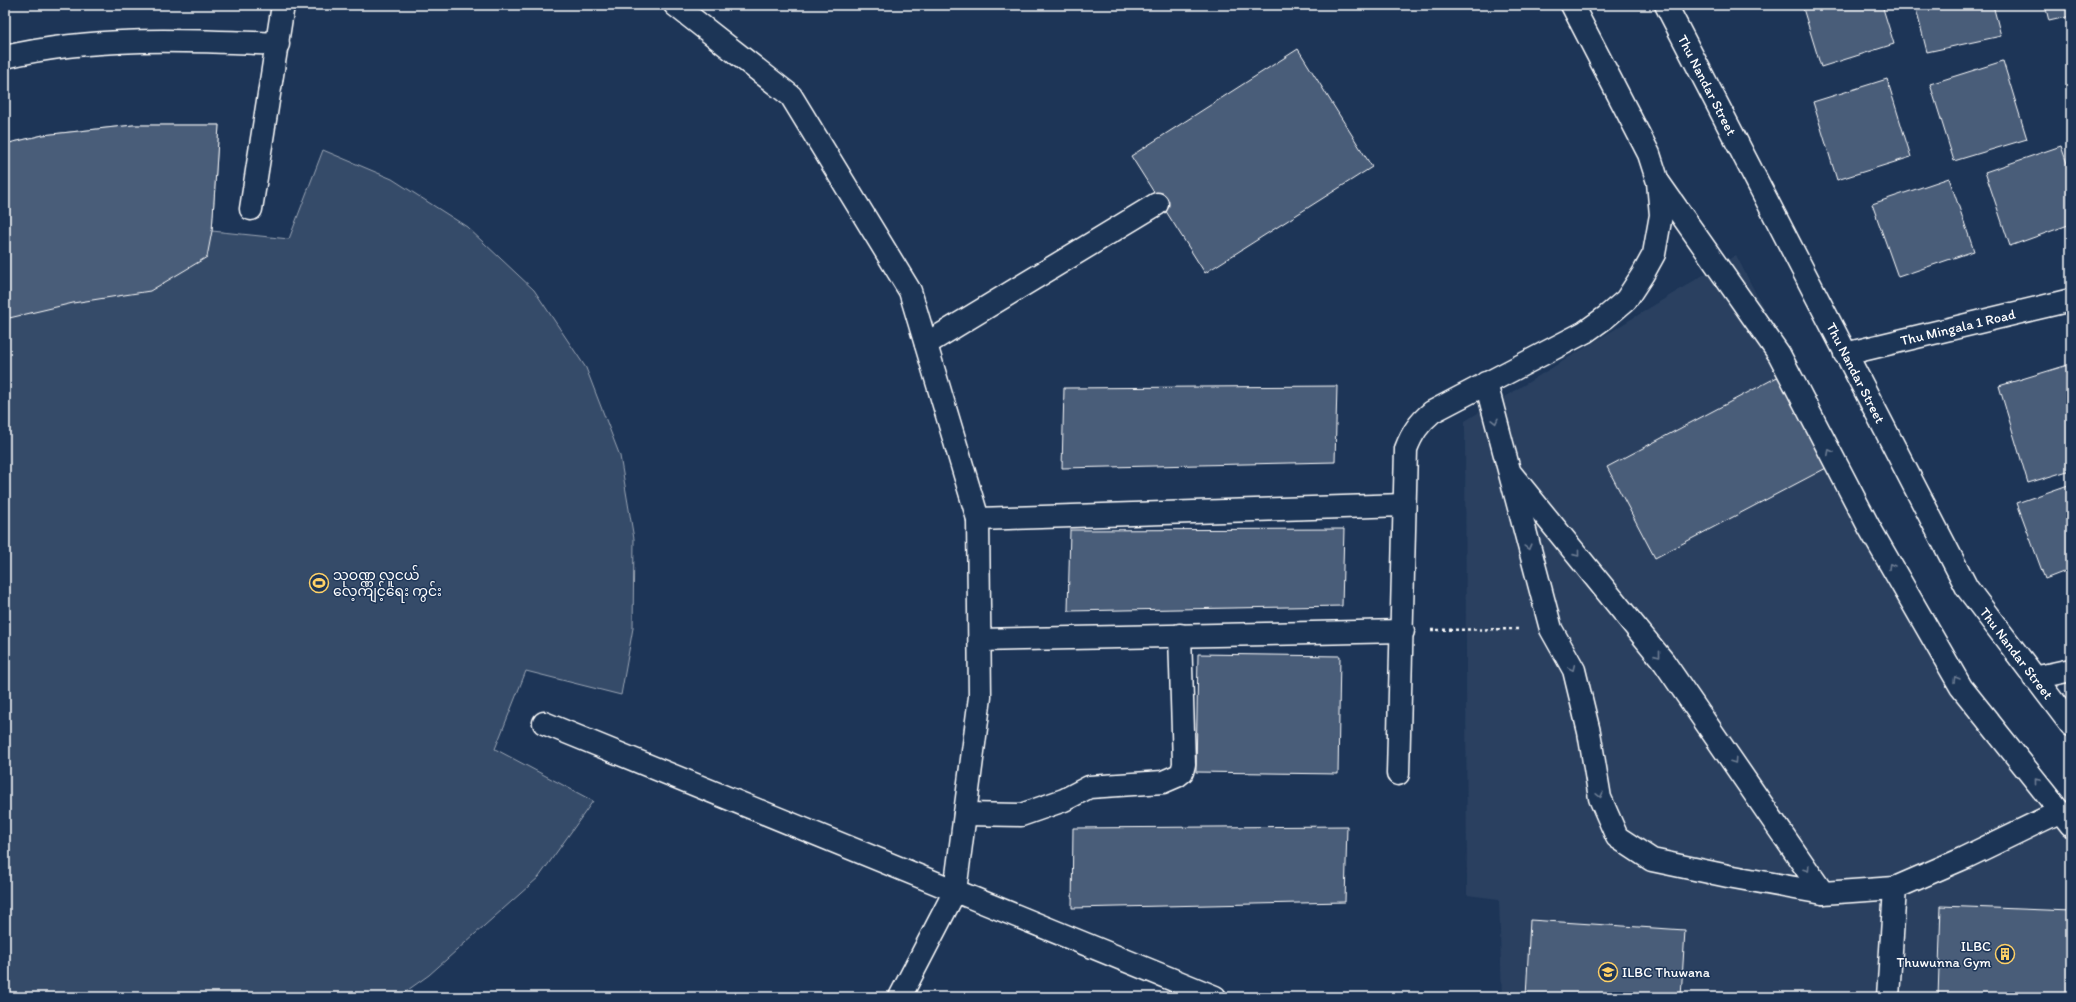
<svg xmlns="http://www.w3.org/2000/svg" width="2076" height="1002" font-family="Itim,'Noto Sans Myanmar',sans-serif">
	<style>
		.built { fill: #2a4161 }
		.green { fill: #364b69; stroke: #9aa5b4 }
		.building { fill: #4a5d79; stroke: #fff }
		.lines { fill: none; stroke-linecap: round; stroke-linejoin: round }
		.minor-casing { stroke: #fff; stroke-width: 25 }
		.path { stroke: #fff; stroke-width: 2.5; stroke-dasharray: 3 3; stroke-linecap: butt }
		.minor { stroke: #1d3557; stroke-width: 22 }
		.oneway { stroke: #6c7c92 }
		.labels { text-anchor: middle; dominant-baseline: central; stroke-width: 3; stroke-linejoin: round; paint-order: stroke }
		.street-label { font-size: 14px; fill: #fff; stroke: #1d3557 }
		.poi-label { font-size: 14px; fill: #fff; stroke: #1d3557; text-anchor: start }
	</style>
	<rect width="100%" height="100%" fill="#1d3557"/>
	<filter id="ink" filterUnits="userSpaceOnUse"><feTurbulence type="fractalNoise" baseFrequency=".025" numOctaves="2"/><feDisplacementMap in="SourceGraphic" scale="8" xChannelSelector="R" yChannelSelector="G"/><feConvolveMatrix kernelMatrix="1 2 1 2 8 2 1 2 1" color-interpolation-filters="sRGB"/></filter>
	<g filter="url(#ink)">
		<path class="built" d="M 1736,255 L 1926,626 L 2071,814 L 2071,997 L 1502,997 L 1499,899 L 1467,895 L 1465,421 Z"/>
		<path class="green" d="M 133,125 L 219,125 L 212,231 L 289,239 L 323,150 L 392,179 L 467,227 L 534,290 L 586,368 L 620,456 L 634,539 L 633,628 L 621,695 L 526,671 L 495,749 L 593,801 L 539,877 L 429,975 L 398,997 L 5,997 L 5,144 L 43,135 Z"/>
		<g class="building">
			<path d="M 1802,5 L 1882,5 L 1894,44 L 1821,67 Z"/>
			<path d="M 1915,5 L 1993,5 L 2001,36 L 1927,52 Z"/>
			<path d="M 2045,5 L 2071,5 L 2071,16 L 2049,21 Z"/>
			<path d="M 1298,49 L 1372,167 L 1205,273 L 1131,156 Z"/>
			<path d="M 2003,61 L 2027,139 L 1954,161 L 1930,84 Z"/>
			<path d="M 1887,79 L 1911,157 L 1837,180 L 1813,102 Z"/>
			<path d="M 133,125 L 219,125 L 212,231 L 207,257 L 150,291 L 73,303 L 5,319 L 5,144 L 43,135 Z"/>
			<path d="M 2061,146 L 2071,175 L 2071,224 L 2010,246 L 1985,172 Z"/>
			<path d="M 1949,178 L 1974,251 L 1898,277 L 1872,204 Z"/>
			<path d="M 2071,364 L 2071,470 L 2028,483 L 1999,386 Z"/>
			<path d="M 1781,375 L 1830,466 L 1655,558 L 1607,467 Z"/>
			<path d="M 1337,386 L 1335,462 L 1062,468 L 1064,388 Z"/>
			<path d="M 2071,484 L 2071,569 L 2045,579 L 2017,503 Z"/>
			<path d="M 1344,529 L 1342,606 L 1068,611 L 1070,530 Z"/>
			<path d="M 1198,654 L 1340,656 L 1338,774 L 1196,772 Z"/>
			<path d="M 1347,826 L 1345,902 L 1072,908 L 1073,828 Z"/>
			<path d="M 1941,906 L 2071,911 L 2071,997 L 1938,997 Z"/>
			<path d="M 1530,920 L 1685,930 L 1681,997 L 1526,997 Z"/>
		</g>
		<g class="lines">
			<defs>
				<g id="minor">
					<path d="M 675,5 L 791,96 L 910,291 L 978,519 L 980,697 L 955,891 L 900,997"/>
					<path id="s1" d="M 1666,5 L 1967,588 L 2071,725"/>
					<path d="M 5,57 C 94,36 187,40 278,44"/>
					<path d="M 1659,183 L 1779,354 L 1869,527 L 1961,687 L 2071,825"/>
					<path d="M 251,209 L 283,5"/>
					<path d="M 926,344 L 1157,204"/>
					<path id="s2" d="M 1845,354 L 2071,300"/>
					<path d="M 1486,383 L 1551,629 L 1574,670 L 1589,732 L 1600,798 L 1617,837 L 1652,860 L 1728,876 L 1823,893 L 1895,888 L 1964,858 L 2061,811"/>
					<path d="M 1512,475 L 1664,662 L 1823,893"/>
					<path d="M 978,519 L 1404,505"/>
					<path d="M 980,640 L 1403,631"/>
					<path d="M 2034,678 L 2071,670"/>
					<path d="M 544,723 L 1215,997"/>
					<path d="M 1398,774 L 1406,449 C 1412,433 1419,423 1432,412 L 1585,332 L 1606,317 L 1626,300 L 1643,274 L 1654,254 L 1661,215 L 1658,182 L 1649,154 L 1572,5"/>
					<path d="M 965,814 L 1021,815 L 1064,800 L 1089,787 L 1163,782 L 1177,776 L 1182,772 L 1184,764 L 1180,635"/>
					<path d="M 1888,997 L 1895,888"/>
				</g>
			</defs>
			<use href="#minor" class="minor-casing"/>
			<path class="path" d="M 1431,630 L 1520,629"/>
			<use href="#minor" class="minor"/>
		</g>
		<defs><path id="oneway-chevron" d="M-2-3.5L2.5 0L-2 3.5" fill="none" stroke-width="1.6" stroke-linecap="round" stroke-linejoin="round"/></defs>
		<g class="oneway">
			<use href="#oneway-chevron" transform="translate(1495 421) rotate(76)"/>
			<use href="#oneway-chevron" transform="translate(1830 452) rotate(-117)"/>
			<use href="#oneway-chevron" transform="translate(1528 547) rotate(75)"/>
			<use href="#oneway-chevron" transform="translate(1577 554) rotate(51)"/>
			<use href="#oneway-chevron" transform="translate(1891 566) rotate(-120)"/>
			<use href="#oneway-chevron" transform="translate(1658 655) rotate(51)"/>
			<use href="#oneway-chevron" transform="translate(1572 668) rotate(66)"/>
			<use href="#oneway-chevron" transform="translate(1956 679) rotate(-120)"/>
			<use href="#oneway-chevron" transform="translate(1734 761) rotate(56)"/>
			<use href="#oneway-chevron" transform="translate(2037 781) rotate(-129)"/>
			<use href="#oneway-chevron" transform="translate(1600 795) rotate(77)"/>
			<use href="#oneway-chevron" transform="translate(1807 869) rotate(56)"/>
		</g>
	</g>
	<defs>
		<symbol id="stadium-ring" viewBox="-11 -11 22 22"><circle r="9.5" fill="#1d3557" stroke="#ffd166" stroke-width="1.5"/><path d="M0-5a6.5 5 0 1 0 0 10a6.5 5 0 1 0 0-10ZM-3.5-1.8h7v3.6h-7Z" fill="#ffd166"/></symbol>
		<symbol id="building-ring" viewBox="-11 -11 22 22"><circle r="9.5" fill="#1d3557" stroke="#ffd166" stroke-width="1.5"/><path d="M-4-6H4V6H1V3H-1V6H-4ZM-2.5-4.3h1.7v1.8h-1.7ZM.8-4.3h1.7v1.8H.8ZM-2.5-1h1.7V.8h-1.7ZM.8-1h1.7V.8H.8Z" fill="#ffd166"/></symbol>
		<symbol id="school-ring" viewBox="-11 -11 22 22"><circle r="9.5" fill="#1d3557" stroke="#ffd166" stroke-width="1.5"/><path d="M0-5L7-2L0 1L-7-2ZM-4 1L0 2.5L4 1V4Q0 6-4 4Z" fill="#ffd166"/></symbol>
	</defs>
	<g fill-rule="evenodd">
		<use href="#stadium-ring" x="308" y="572" width="22" height="22"/>
		<use href="#building-ring" x="1994" y="943" width="22" height="22"/>
		<use href="#school-ring" x="1597" y="961" width="22" height="22"/>
	</g>
	<g class="labels">
		<g class="street-label">
			<text stroke="none"><textPath href="#s1" startOffset="90">Thu Nandar Street</textPath></text>
			<text stroke="none"><textPath href="#s2" startOffset="116">Thu Mingala 1 Road</textPath></text>
			<text stroke="none"><textPath href="#s1" startOffset="414">Thu Nandar Street</textPath></text>
			<text stroke="none"><textPath href="#s1" startOffset="738">Thu Nandar Street</textPath></text>
		</g>
		<g class="poi-label">
			<text x="333" y="575">သုဝဏ္ဏ လူငယ်<tspan x="333" dy="16">လေ့ကျင့်ရေး ကွင်း</tspan></text>
			<text x="1991" y="946" text-anchor="end">ILBC<tspan x="1991" dy="16">Thuwunna Gym</tspan></text>
			<text x="1622" y="972">ILBC Thuwana</text>
		</g>
	</g>
	<rect width="2076" height="1002" fill="none" stroke="#1d3557" stroke-width="20"/>
	<rect x="10" y="10" width="2056" height="982" fill="none" stroke="#fff" stroke-width="1.5" filter="url(#ink)"/>
</svg>
